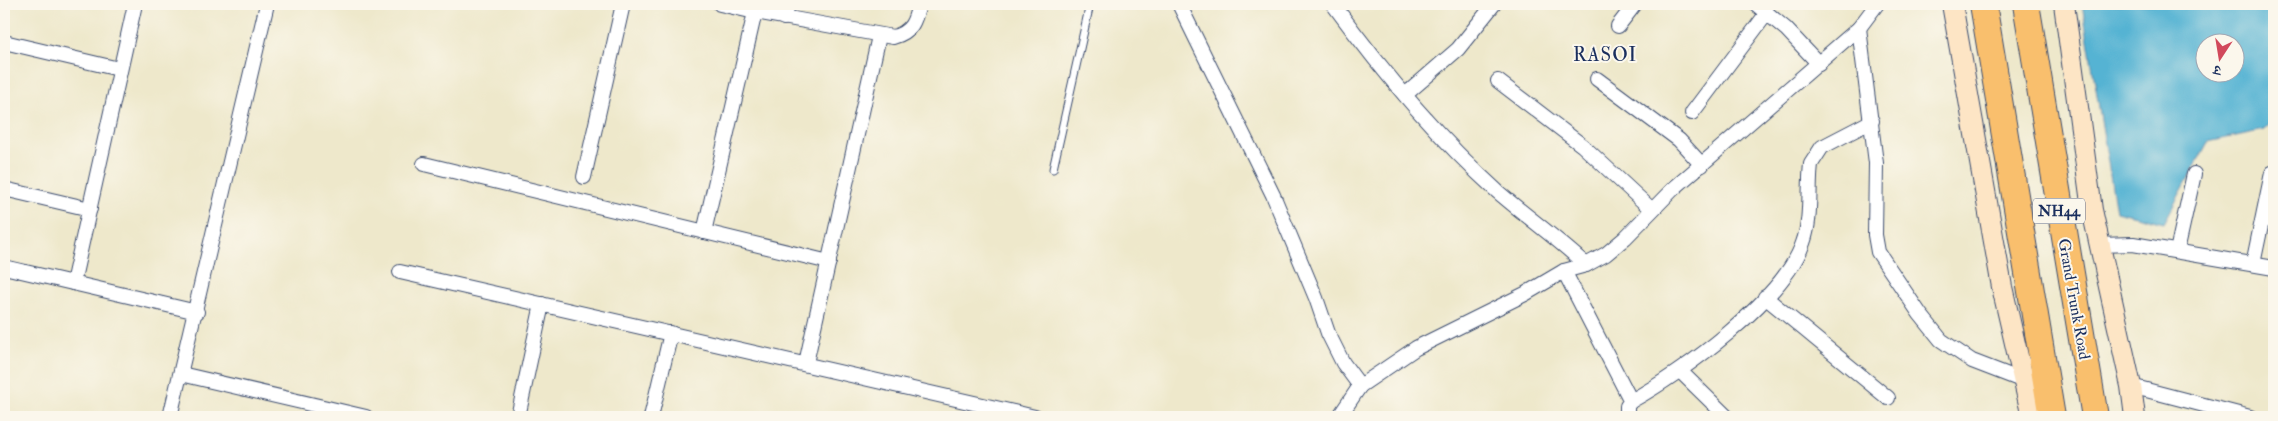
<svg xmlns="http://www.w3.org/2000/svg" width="2278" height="421" font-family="'IM FELL Double Pica','Noto Serif Devanagari',serif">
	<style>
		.water { fill: #55b3d3; stroke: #387198; fill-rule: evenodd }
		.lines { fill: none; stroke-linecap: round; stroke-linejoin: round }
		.lane-casing { stroke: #3b4b6e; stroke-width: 9 }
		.street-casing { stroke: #3b4b6e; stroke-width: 16 }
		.secondary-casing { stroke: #3b4b6e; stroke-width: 22 }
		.highway-casing { stroke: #3b4b6e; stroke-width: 28 }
		.lane { stroke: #fff; stroke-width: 7 }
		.street { stroke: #fff; stroke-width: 14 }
		.secondary { stroke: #fde5c5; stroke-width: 20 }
		.highway { stroke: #f9bf6d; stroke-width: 26 }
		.labels { text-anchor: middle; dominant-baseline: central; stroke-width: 4; stroke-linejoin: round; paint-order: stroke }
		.shield { fill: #fbf7ec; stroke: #5e6b89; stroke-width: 1 }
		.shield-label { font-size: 15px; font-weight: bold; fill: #1b2f5e }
		.street-label { font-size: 16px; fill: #1b2f5e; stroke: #fbf7ec }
		.quarter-label { font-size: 19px; letter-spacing: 1px; fill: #1b2f5e; stroke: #fbf7ec }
	</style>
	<rect width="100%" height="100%" fill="#fbf7ec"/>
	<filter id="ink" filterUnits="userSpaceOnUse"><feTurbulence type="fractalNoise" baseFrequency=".02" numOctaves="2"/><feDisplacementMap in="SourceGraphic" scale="10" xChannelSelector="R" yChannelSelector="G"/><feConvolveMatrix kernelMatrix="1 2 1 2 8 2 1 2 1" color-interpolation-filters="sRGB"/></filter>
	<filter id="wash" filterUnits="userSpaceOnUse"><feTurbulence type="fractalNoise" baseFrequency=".0096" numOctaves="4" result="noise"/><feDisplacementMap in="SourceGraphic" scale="20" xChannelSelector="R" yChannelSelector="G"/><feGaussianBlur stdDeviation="1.12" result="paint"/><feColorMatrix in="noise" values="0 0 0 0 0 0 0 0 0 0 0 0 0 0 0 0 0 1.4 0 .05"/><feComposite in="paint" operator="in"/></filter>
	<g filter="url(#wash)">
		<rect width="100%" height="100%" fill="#eee8cb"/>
		<path class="water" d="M 2082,4 L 2274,4 L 2274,117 L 2264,130 L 2208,142 L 2164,223 L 2116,211 ZM 2206,42 L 2236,42 L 2236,72 L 2206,72 Z"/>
	</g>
	<g filter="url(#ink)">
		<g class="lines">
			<defs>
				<path id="lane" d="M 1053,169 L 1090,4"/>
				<g id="street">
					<path d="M 1179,4 L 1273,195 L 1316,298 L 1328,333 L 1343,363 L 1360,386"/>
					<path d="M 1333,4 C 1382,71 1436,136 1498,192 C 1527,217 1558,239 1586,265"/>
					<path d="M 1756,4 L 1786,29 L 1819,64"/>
					<path d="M 755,12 L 893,37 C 912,32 915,21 919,4"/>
					<path d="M 784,18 L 788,4"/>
					<path d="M 1618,26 L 1635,4"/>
					<path d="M 1859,28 L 1876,163 L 1875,235 L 1878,252 L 1920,314 L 1941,340 L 1972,361 L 2024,381"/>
					<path d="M 4,42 L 119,69"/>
					<path d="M 1597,79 L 1679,140 L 1702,165"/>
					<path d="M 1498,81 L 1583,146 L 1651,209"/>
					<path d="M 1405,95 L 1458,49 L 1494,4"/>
					<path d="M 1692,113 L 1767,13"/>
					<path d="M 424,164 L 829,262"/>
					<path d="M 584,177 L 623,4"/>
					<path d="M 4,189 L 90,209"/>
					<path d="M 704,232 L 755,12 L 720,4"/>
					<path d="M 2100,245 L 2133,244 L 2274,268"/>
					<path d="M 2177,251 L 2194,174"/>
					<path d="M 2253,264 L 2272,173"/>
					<path d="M 4,267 L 197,312"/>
					<path d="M 1564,271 L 1631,401"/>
					<path d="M 400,272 L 1035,417"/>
					<path d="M 73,283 L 135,4"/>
					<path d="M 1765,297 L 1888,398"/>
					<path d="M 806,363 L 879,36"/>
					<path d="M 1680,371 L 1727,417"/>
					<path d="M 181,374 L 366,417"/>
					<path d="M 2131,386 L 2250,417"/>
					<path d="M 170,417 L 267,4"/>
					<path d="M 518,417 L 542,304"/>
					<path d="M 651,417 L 671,333"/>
					<path d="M 1339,417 L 1360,386 L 1416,348 L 1525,294 L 1564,271 L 1586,265 L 1606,254 L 1625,238 L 1672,190 L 1859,28 L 1877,4"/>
					<path d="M 1627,417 L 1627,406 L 1631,401 C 1682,373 1784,299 1803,243 C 1812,219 1808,189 1811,164 L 1822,147 L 1872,121"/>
				</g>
				<g id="secondary">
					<path d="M 1952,4 L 2002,287 L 2032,417"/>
					<path d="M 2064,4 L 2092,210 L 2131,386 L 2135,417"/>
				</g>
				<g id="highway">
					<path d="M 1983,4 L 2052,417"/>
					<path d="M 2026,4 L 2095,417"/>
				</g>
			</defs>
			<use href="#lane" class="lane-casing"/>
			<use href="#street" class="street-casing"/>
			<use href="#secondary" class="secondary-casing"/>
			<use href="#highway" class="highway-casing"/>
			<use href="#lane" class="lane"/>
			<use href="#street" class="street"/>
			<use href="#secondary" class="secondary"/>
			<use href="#highway" class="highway"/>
		</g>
	</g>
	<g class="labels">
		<rect class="shield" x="2033" y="198.5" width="52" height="25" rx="4"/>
		<g class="shield-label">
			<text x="2059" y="211">NH44</text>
		</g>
		<g class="street-label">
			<text transform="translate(2074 299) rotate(80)">Grand Trunk Road</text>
		</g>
		<g class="quarter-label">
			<text x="1605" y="55">RASOI</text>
		</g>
	</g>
	<rect width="2278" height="421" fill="none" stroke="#fbf7ec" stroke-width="20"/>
	<g transform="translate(2220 58) rotate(192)"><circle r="24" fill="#fbf7ec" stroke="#a1a7b3"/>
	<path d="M0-4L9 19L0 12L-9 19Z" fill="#d1495b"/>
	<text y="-8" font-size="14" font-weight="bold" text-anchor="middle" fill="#1b2f5e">उ</text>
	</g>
</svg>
